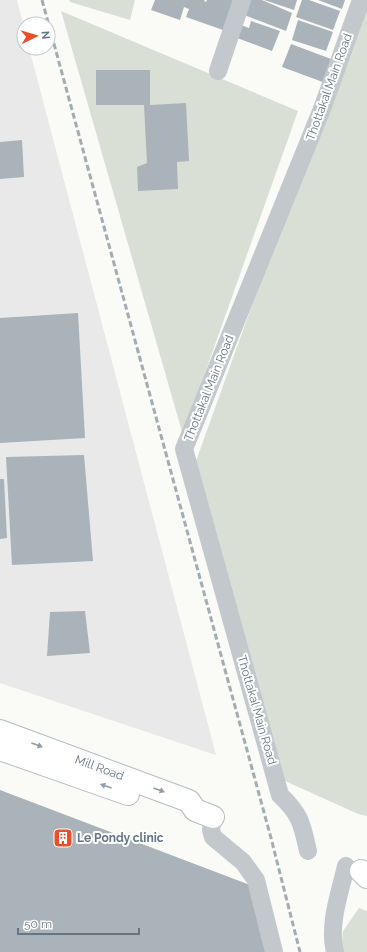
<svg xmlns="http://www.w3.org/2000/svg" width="367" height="952" font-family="Raleway,sans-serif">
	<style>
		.built { fill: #e8e9e8 }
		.green { fill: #dadfd6 }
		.building { fill: #aab3b9 }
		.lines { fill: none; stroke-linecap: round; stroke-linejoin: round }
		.secondary-casing { stroke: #b5bcc1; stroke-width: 24 }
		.minor { stroke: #c3c8cc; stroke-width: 18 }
		.secondary { stroke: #fff; stroke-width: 22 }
		.rail { stroke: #a4acb2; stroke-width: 3; stroke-dasharray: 6 3; stroke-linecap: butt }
		.oneway { fill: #929fa9 }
		.labels { text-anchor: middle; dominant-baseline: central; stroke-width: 4; stroke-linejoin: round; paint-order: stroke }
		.street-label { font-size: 12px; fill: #647684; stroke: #fff }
		.poi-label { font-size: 12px; font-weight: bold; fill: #647684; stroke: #fff; text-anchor: start }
	</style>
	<rect width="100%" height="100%" fill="#fafaf7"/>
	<path class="built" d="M 0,0 L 17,0 L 24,28 L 24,48 L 29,48 L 216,755 L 0,683 Z"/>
	<g class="green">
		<path d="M 69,0 L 135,0 L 130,20 L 70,2 Z"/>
		<path d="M 367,0 L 367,816 L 358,814 L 283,780 L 196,461 L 331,85 Z"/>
		<path d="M 61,11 L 298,111 L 183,435 Z"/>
		<path d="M 359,908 L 367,911 L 367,952 L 341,952 L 343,931 Z"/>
	</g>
	<g class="building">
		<path d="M 155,0 L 205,0 L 204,1 L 206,2 L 207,0 L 236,0 L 223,30 L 186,17 L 189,9 L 184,7 L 180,20 L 151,10 Z"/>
		<path d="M 251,0 L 262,0 L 292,13 L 286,31 L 244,15 Z"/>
		<path d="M 264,0 L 297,0 L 294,10 Z"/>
		<path d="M 302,0 L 309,0 L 340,11 L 333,30 L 296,17 Z"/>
		<path d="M 318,0 L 345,0 L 342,9 Z"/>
		<path d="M 298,20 L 333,32 L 326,51 L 292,40 Z"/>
		<path d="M 251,21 L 280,31 L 272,51 L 237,38 L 241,25 L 249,28 Z"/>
		<path d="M 291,44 L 339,62 L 331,85 L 282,67 Z"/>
		<path d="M 96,70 L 150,70 L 150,105 L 186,103 L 189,161 L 177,162 L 178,189 L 138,191 L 137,167 L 147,163 L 144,105 L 96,105 Z"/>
		<path d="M 22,140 L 24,177 L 0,179 L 0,142 Z"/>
		<path d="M 78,313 L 85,438 L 0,443 L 0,318 Z"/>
		<path d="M 84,455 L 93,561 L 12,565 L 6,457 Z"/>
		<path d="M 0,479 L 4,479 L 7,538 L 0,539 Z"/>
		<path d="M 85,611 L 90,653 L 47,656 L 50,612 Z"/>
		<path d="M 0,790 L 250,885 L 267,952 L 0,952 Z"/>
	</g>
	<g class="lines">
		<defs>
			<g id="secondary">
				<path id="s1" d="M 0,731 L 189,801 L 195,810 L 213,817"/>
				<path d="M 0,749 L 128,794"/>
				<path d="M 361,871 L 367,877"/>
			</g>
		</defs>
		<use href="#secondary" class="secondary-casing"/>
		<g class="minor">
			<path d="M 218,71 L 242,0"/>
			<path d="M 213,817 L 211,830 L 213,837 L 243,862 L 256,880 L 274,952"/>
			<path d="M 308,851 C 302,824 301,815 280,795 L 184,449 L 322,109 L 361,0"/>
			<path d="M 335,952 C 328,924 340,893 346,866"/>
		</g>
		<use href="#secondary" class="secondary"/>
		<path class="rail" d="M 42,0 L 271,838 L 300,952"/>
	</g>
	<defs><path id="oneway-solid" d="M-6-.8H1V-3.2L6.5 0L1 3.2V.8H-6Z"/></defs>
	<g class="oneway">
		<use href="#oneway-solid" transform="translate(37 745) rotate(20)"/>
		<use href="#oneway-solid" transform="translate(106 786) rotate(-161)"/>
		<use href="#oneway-solid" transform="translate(159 790) rotate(20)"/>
	</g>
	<defs>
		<symbol id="building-square" viewBox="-11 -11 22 22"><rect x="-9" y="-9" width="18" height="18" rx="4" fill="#ea4f27" stroke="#fff"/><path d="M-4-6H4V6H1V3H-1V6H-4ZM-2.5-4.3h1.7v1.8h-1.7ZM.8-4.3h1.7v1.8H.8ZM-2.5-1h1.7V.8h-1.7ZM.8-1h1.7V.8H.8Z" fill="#fff"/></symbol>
	</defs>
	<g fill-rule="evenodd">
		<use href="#building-square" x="52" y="827" width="22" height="22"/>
	</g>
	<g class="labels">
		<g class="street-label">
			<text transform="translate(329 87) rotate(-70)">Thottakal Main Road</text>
			<text transform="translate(209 388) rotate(-68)">Thottakal Main Road</text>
			<text transform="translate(257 710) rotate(74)">Thottakal Main Road</text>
			<text stroke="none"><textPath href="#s1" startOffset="106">Mill Road</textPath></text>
		</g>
		<g class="poi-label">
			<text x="77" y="838">Le Pondy clinic</text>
		</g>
	</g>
	<g transform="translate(36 36) rotate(85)"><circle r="19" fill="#ffffff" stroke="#c1c8ce"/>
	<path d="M0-3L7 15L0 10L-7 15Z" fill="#ea4f27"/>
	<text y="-6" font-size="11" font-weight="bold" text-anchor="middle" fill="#647684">N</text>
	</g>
	<path d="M18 928v6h121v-6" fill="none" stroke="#647684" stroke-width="2"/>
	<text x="24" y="928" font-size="12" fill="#647684" stroke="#ffffff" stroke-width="3" paint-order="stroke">50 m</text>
</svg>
